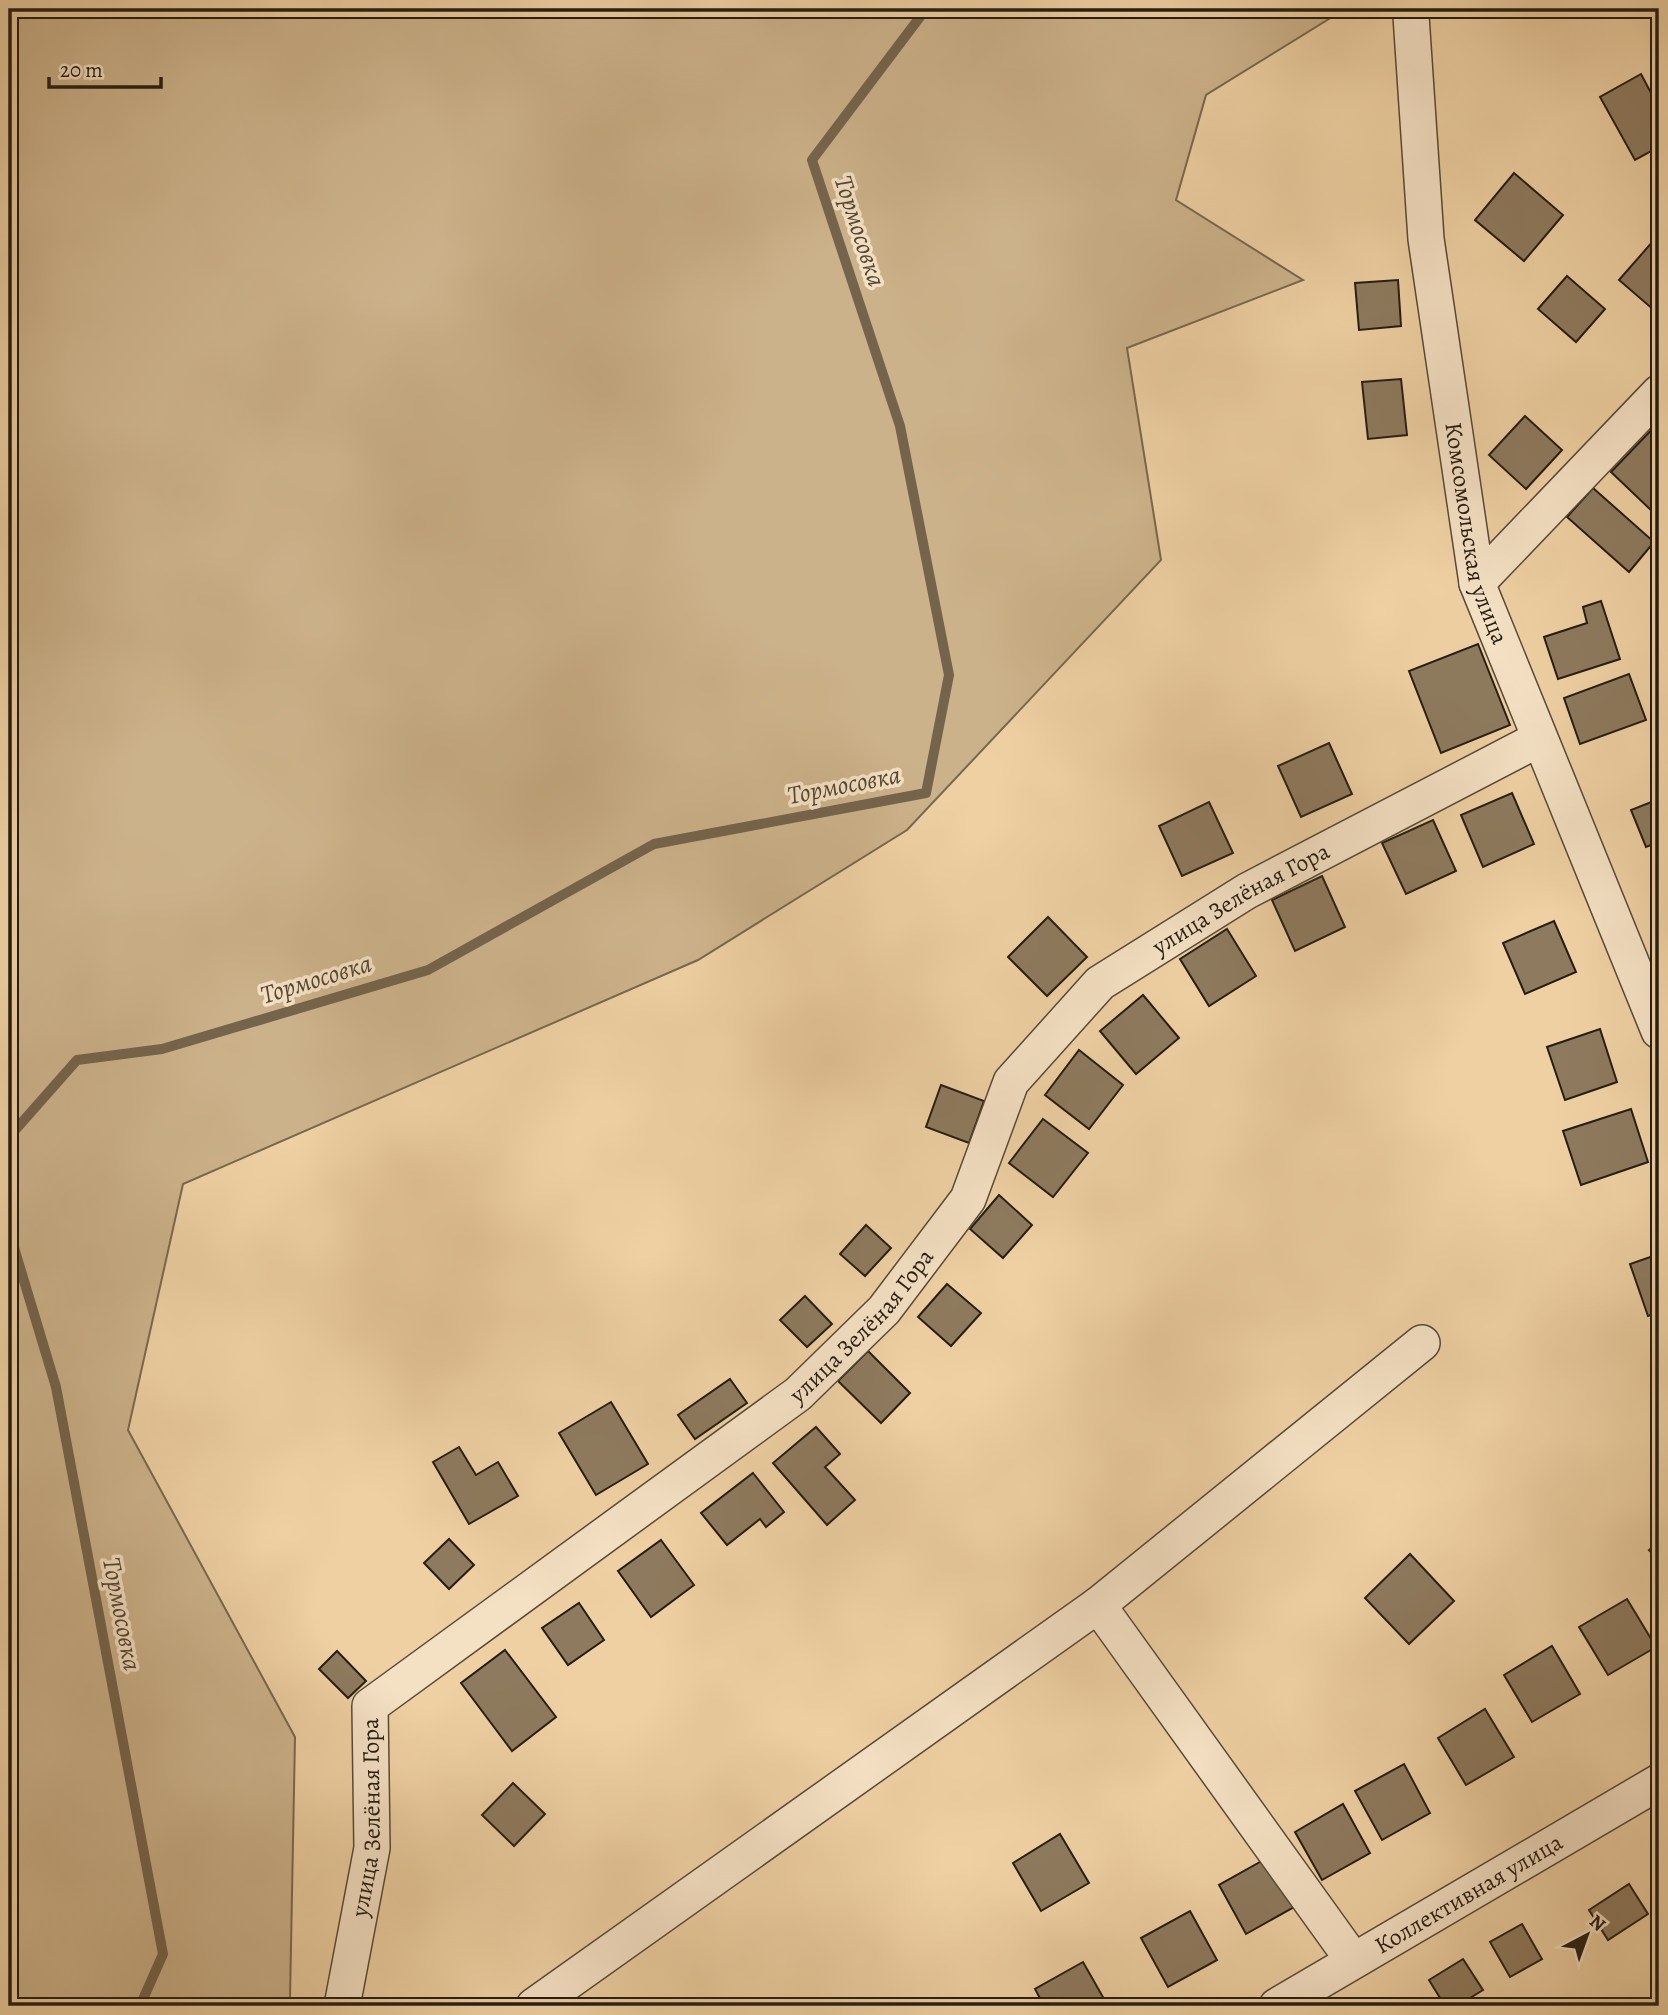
<svg xmlns="http://www.w3.org/2000/svg" width="1668" height="2015" font-family="Alegreya,serif">
	<style>
		.green { fill: #ccb28a; stroke: #78684f; stroke-width: 2 }
		.lines { fill: none; stroke-linecap: round; stroke-linejoin: round }
		.stream { stroke: #75644c; stroke-width: 10 }
		.building { fill: #8e7a5e; stroke: #251d14; stroke-width: 2 }
		.minor-casing { stroke: #574a38; stroke-width: 38 }
		.minor { stroke: #f4e0c3; stroke-width: 35 }
		.labels { text-anchor: middle; dominant-baseline: central; stroke-width: 7; stroke-linejoin: round; paint-order: stroke }
		.street-label { font-size: 24px; fill: #251d14; stroke: #f4e0c3 }
		.water-label { font-size: 26px; font-style: italic; fill: #544635; stroke: #f4e0c3 }
	</style>
	<rect width="100%" height="100%" fill="#eed0a2"/>
	<filter id="stains"><feTurbulence type="fractalNoise" baseFrequency=".00286" numOctaves="4"/><feColorMatrix values="0 0 0 0 .2 0 0 0 0 .09 0 0 0 0 .02 0 0 0 .5 -.17"/></filter>
	<radialGradient id="worn" r=".72"><stop offset=".6" stop-color="#630" stop-opacity="0"/><stop offset="1" stop-color="#630" stop-opacity=".3"/></radialGradient>
	<path class="green" d="M 9,9 L 1345,9 L 1206,95 L 1176,200 L 1303,280 L 1127,348 L 1161,560 L 907,830 L 698,960 L 183,1184 L 128,1430 L 295,1737 L 290,1999 L 281,2006 L 9,2006 Z"/>
	<g class="lines">
		<g class="stream">
			<path d="M 9,1137 L 77,1060 L 162,1049 L 428,970 L 654,844 L 926,793 L 949,675 L 900,426 L 812,160 L 926,9"/>
			<path d="M 9,1231 L 56,1387 L 163,1954 L 140,2006"/>
		</g>
	</g>
	<g class="building">
		<path d="M 1641,74 L 1659,108 L 1659,147 L 1635,160 L 1600,97 Z"/>
		<path d="M 1514,173 L 1563,215 L 1524,261 L 1475,220 Z"/>
		<path d="M 1654,240 L 1659,245 L 1659,307 L 1655,311 L 1619,280 Z"/>
		<path d="M 1567,276 L 1605,309 L 1576,342 L 1538,309 Z"/>
		<path d="M 1398,280 L 1401,326 L 1359,330 L 1355,283 Z"/>
		<path d="M 1401,379 L 1407,435 L 1368,439 L 1362,382 Z"/>
		<path d="M 1525,416 L 1562,450 L 1526,489 L 1489,455 Z"/>
		<path d="M 1659,422 L 1659,507 L 1654,513 L 1611,472 Z"/>
		<path d="M 1593,488 L 1654,542 L 1629,572 L 1567,517 Z"/>
		<path d="M 1601,601 L 1620,659 L 1558,679 L 1544,637 L 1587,623 L 1583,607 Z"/>
		<path d="M 1478,644 L 1510,725 L 1441,753 L 1409,671 Z"/>
		<path d="M 1629,674 L 1646,720 L 1580,744 L 1564,698 Z"/>
		<path d="M 1329,743 L 1352,794 L 1301,817 L 1278,766 Z"/>
		<path d="M 1512,793 L 1534,844 L 1483,867 L 1461,815 Z"/>
		<path d="M 1659,799 L 1659,842 L 1646,847 L 1631,810 Z"/>
		<path d="M 1209,802 L 1233,853 L 1182,876 L 1159,826 Z"/>
		<path d="M 1433,820 L 1456,871 L 1406,894 L 1382,843 Z"/>
		<path d="M 1322,876 L 1345,927 L 1295,951 L 1272,900 Z"/>
		<path d="M 1048,917 L 1087,957 L 1047,996 L 1008,957 Z"/>
		<path d="M 1554,921 L 1576,972 L 1525,994 L 1503,943 Z"/>
		<path d="M 1227,929 L 1256,976 L 1209,1006 L 1180,959 Z"/>
		<path d="M 1143,995 L 1179,1038 L 1136,1074 L 1100,1031 Z"/>
		<path d="M 1600,1029 L 1617,1082 L 1565,1100 L 1547,1047 Z"/>
		<path d="M 1079,1050 L 1123,1085 L 1089,1129 L 1045,1095 Z"/>
		<path d="M 941,1085 L 984,1101 L 969,1143 L 926,1127 Z"/>
		<path d="M 1631,1109 L 1648,1162 L 1581,1185 L 1563,1131 Z"/>
		<path d="M 1043,1119 L 1088,1153 L 1053,1197 L 1009,1163 Z"/>
		<path d="M 999,1195 L 1032,1225 L 1003,1258 L 970,1229 Z"/>
		<path d="M 866,1225 L 891,1248 L 865,1276 L 840,1254 Z"/>
		<path d="M 1659,1254 L 1659,1312 L 1648,1316 L 1630,1264 Z"/>
		<path d="M 947,1284 L 981,1313 L 951,1346 L 918,1317 Z"/>
		<path d="M 805,1296 L 832,1324 L 807,1347 L 780,1320 Z"/>
		<path d="M 868,1351 L 910,1393 L 881,1423 L 838,1381 Z"/>
		<path d="M 730,1379 L 747,1403 L 695,1439 L 678,1415 Z"/>
		<path d="M 611,1402 L 648,1464 L 596,1495 L 559,1433 Z"/>
		<path d="M 816,1427 L 840,1454 L 825,1467 L 855,1500 L 827,1525 L 773,1463 Z"/>
		<path d="M 459,1447 L 476,1475 L 498,1462 L 518,1496 L 469,1524 L 433,1462 Z"/>
		<path d="M 753,1473 L 784,1512 L 766,1527 L 760,1519 L 727,1545 L 701,1513 Z"/>
		<path d="M 449,1539 L 474,1565 L 449,1589 L 424,1563 Z"/>
		<path d="M 661,1540 L 694,1585 L 651,1617 L 618,1571 Z"/>
		<path d="M 1659,1542 L 1659,1561 L 1649,1550 Z"/>
		<path d="M 1410,1554 L 1454,1601 L 1409,1644 L 1365,1598 Z"/>
		<path d="M 1627,1599 L 1656,1647 L 1608,1675 L 1579,1627 Z"/>
		<path d="M 579,1603 L 604,1640 L 568,1665 L 542,1628 Z"/>
		<path d="M 1552,1646 L 1580,1694 L 1532,1722 L 1504,1675 Z"/>
		<path d="M 505,1650 L 556,1717 L 512,1751 L 461,1683 Z"/>
		<path d="M 337,1651 L 366,1681 L 348,1698 L 319,1669 Z"/>
		<path d="M 1485,1709 L 1514,1757 L 1466,1785 L 1438,1738 Z"/>
		<path d="M 1404,1764 L 1430,1813 L 1382,1840 L 1355,1791 Z"/>
		<path d="M 513,1783 L 545,1814 L 514,1846 L 482,1815 Z"/>
		<path d="M 1343,1804 L 1370,1853 L 1322,1880 L 1295,1832 Z"/>
		<path d="M 1060,1834 L 1089,1883 L 1041,1911 L 1013,1863 Z"/>
		<path d="M 1267,1858 L 1294,1907 L 1246,1934 L 1219,1885 Z"/>
		<path d="M 1629,1884 L 1648,1914 L 1608,1940 L 1589,1910 Z"/>
		<path d="M 1190,1911 L 1217,1960 L 1168,1987 L 1141,1938 Z"/>
		<path d="M 1522,1924 L 1542,1959 L 1510,1977 L 1490,1942 Z"/>
		<path d="M 1463,1959 L 1483,1990 L 1457,2006 L 1445,2006 L 1429,1980 Z"/>
		<path d="M 1083,1962 L 1108,2006 L 1044,2006 L 1035,1989 Z"/>
	</g>
	<g class="lines">
		<defs>
			<g id="minor">
				<path id="s1" d="M 1414,9 L 1411,16 L 1426,239 L 1477,583 L 1659,1031"/>
				<path d="M 1477,583 L 1659,393"/>
				<path d="M 1098,1605 L 1353,1960"/>
				<path id="s2" d="M 342,2006 L 372,1848 L 370,1706 L 798,1394 L 884,1310 L 968,1199 L 1011,1082 L 1100,983 L 1247,891 L 1539,739"/>
				<path d="M 534,2006 L 1098,1605 L 1422,1343"/>
				<path id="s3" d="M 1277,2006 L 1659,1782"/>
			</g>
		</defs>
		<use href="#minor" class="minor-casing"/>
		<use href="#minor" class="minor"/>
	</g>
	<g class="labels">
		<g class="street-label">
			<text stroke="none"><textPath href="#s1" startOffset="530">Комсомольская улица</textPath></text>
			<text stroke="none"><textPath href="#s2" startOffset="1514">улица Зелёная Гора</textPath></text>
			<text stroke="none"><textPath href="#s2" startOffset="926">улица Зелёная Гора</textPath></text>
			<text stroke="none"><textPath href="#s2" startOffset="191">улица Зелёная Гора</textPath></text>
			<text stroke="none"><textPath href="#s3" startOffset="222">Коллективная улица</textPath></text>
		</g>
		<g class="water-label">
			<text transform="translate(860 231) rotate(72)">Тормосовка</text>
			<text transform="translate(844 785) rotate(-11)">Тормосовка</text>
			<text transform="translate(316 979) rotate(-17)">Тормосовка</text>
			<text transform="translate(122 1614) rotate(79)">Тормосовка</text>
		</g>
	</g>
	<rect width="1668" height="2015" fill="none" stroke="#eed0a2" stroke-width="35"/>
	<rect x="10" y="10" width="1647" height="1994" fill="none" stroke="#251d14" stroke-width="3.5"/>
	<rect x="18" y="18" width="1633" height="1980" fill="none" stroke="#251d14" stroke-width="2"/>
	<g transform="translate(1587 1935) rotate(41)" stroke="#f4e0c3" stroke-width="5" paint-order="stroke">
	<path d="M0-5L12 26L0 18L-12 26Z" fill="#251d14"/>
	<text y="-10" font-size="19" font-weight="bold" text-anchor="middle" fill="#251d14">N</text>
	</g>
	<path d="M49 77v10h112v-10" fill="none" stroke="#251d14" stroke-width="3.5"/>
	<text x="60" y="77" font-size="21" fill="#251d14" stroke="#f4e0c3" stroke-width="5" paint-order="stroke">20 m</text>
	<rect width="100%" height="100%" filter="url(#stains)"/>
	<rect width="100%" height="100%" fill="url(#worn)"/>
</svg>
